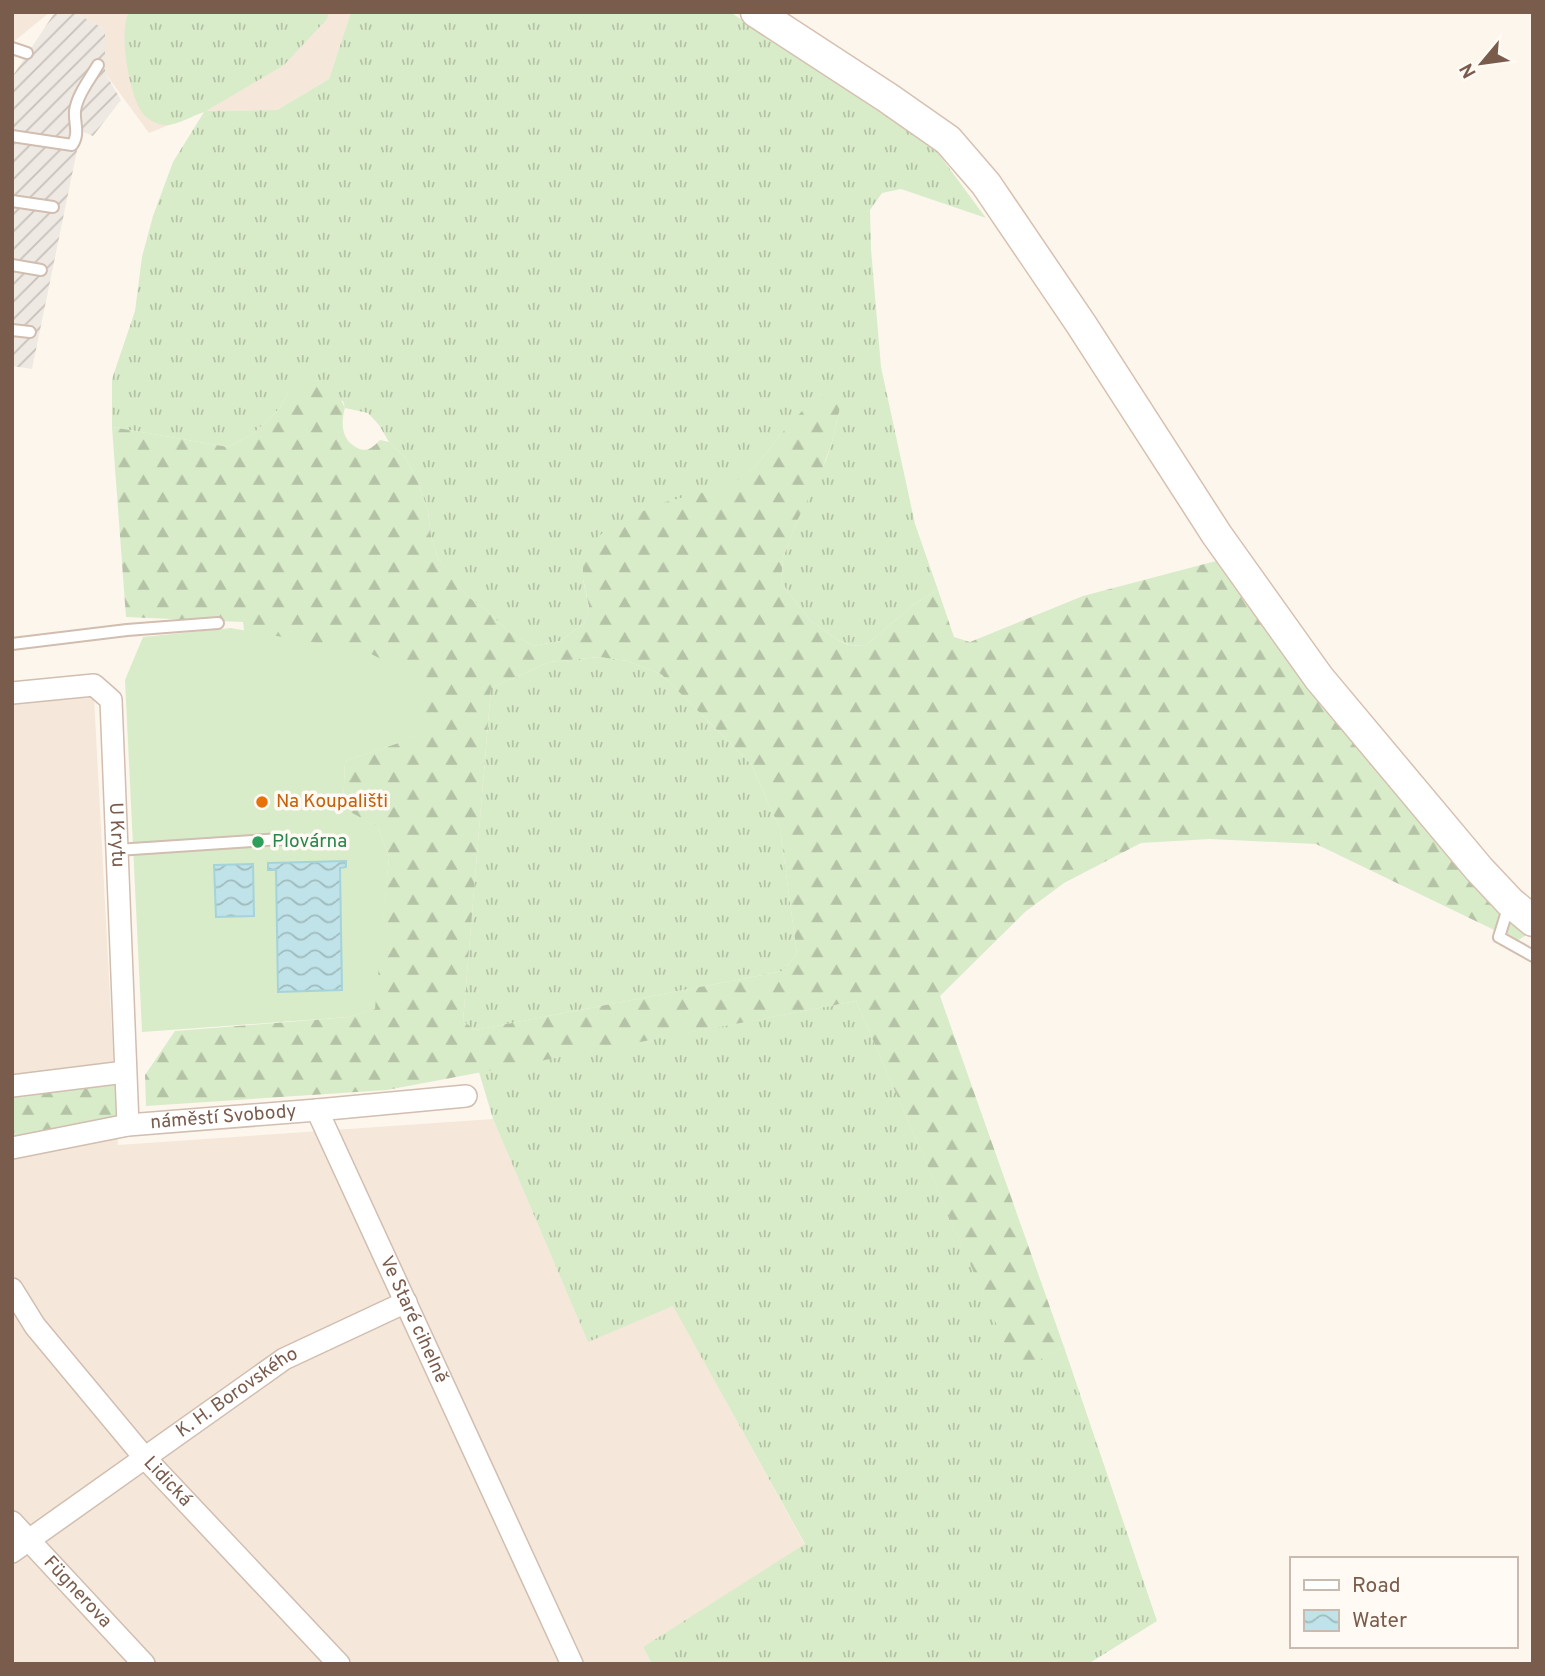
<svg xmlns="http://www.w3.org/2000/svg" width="1545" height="1676" font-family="Overpass,sans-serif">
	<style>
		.residential { fill: #f5e8da }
		.industrial { fill: url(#industrial-furrows) }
		.grass { fill: url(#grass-tufts) }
		.forest { fill: url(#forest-firs); fill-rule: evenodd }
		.pitch { fill: #d8ecc9 }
		.water { fill: url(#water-waves); stroke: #a5d3da; stroke-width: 2 }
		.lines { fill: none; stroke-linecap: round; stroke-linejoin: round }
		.lane-casing { stroke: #d1beb0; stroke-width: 14 }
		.street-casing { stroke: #d1beb0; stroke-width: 24 }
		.secondary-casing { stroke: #d6c0b0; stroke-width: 33 }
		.lane { stroke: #fff; stroke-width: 10 }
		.street { stroke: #fff; stroke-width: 21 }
		.secondary { stroke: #fff; stroke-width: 30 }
		.food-dot { fill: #e8710a; stroke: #fffaf3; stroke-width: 2.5 }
		.leisure-dot { fill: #2e9e5b; stroke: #fffaf3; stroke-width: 2.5 }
		.labels { text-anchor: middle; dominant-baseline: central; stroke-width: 7; stroke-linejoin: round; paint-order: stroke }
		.food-label { font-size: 19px; fill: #c56008; stroke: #fffaf3; text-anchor: start }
		.street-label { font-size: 19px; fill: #7a5c4d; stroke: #fffaf3 }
		.leisure-label { font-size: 19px; fill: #27864d; stroke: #fffaf3; text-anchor: start }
	</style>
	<defs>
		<pattern id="industrial-furrows" width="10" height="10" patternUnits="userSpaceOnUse" patternTransform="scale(1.75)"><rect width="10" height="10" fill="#efe9e4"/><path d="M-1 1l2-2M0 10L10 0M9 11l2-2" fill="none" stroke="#c7c0bb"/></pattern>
		<pattern id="grass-tufts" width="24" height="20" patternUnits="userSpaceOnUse" patternTransform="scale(1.75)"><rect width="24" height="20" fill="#d8ecc9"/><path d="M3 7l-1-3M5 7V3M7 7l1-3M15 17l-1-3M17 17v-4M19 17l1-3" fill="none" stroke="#b4c2a5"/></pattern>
		<pattern id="forest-firs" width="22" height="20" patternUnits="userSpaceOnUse" patternTransform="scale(1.75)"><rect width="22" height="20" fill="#d8ecc9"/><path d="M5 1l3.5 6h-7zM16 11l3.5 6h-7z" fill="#b4c2a5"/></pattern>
		<pattern id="water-waves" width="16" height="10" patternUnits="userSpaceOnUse" patternTransform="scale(1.75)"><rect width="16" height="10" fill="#bfe3e8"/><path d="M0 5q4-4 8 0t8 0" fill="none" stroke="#a0bbbe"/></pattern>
	</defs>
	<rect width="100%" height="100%" fill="#fdf6ec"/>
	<g class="residential">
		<path d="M 12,12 L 50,12 L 12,43 Z"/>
		<path d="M 73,12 L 351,12 L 329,79 L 277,110 L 204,111 L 149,133 L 105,73 L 105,29 Z"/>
		<path d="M 94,697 L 118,1145 L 493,1119 L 588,1341 L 673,1305 L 805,1545 L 643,1647 L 652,1664 L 12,1664 L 12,704 Z"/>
	</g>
	<path class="industrial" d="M 55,12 L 73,12 L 105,29 L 105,73 L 121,100 L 93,136 L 81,131 L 32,369 L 12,366 L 12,77 Z"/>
	<g class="grass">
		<path d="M 129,12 L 329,12 L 327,19 L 284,65 L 206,111 L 277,110 L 329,79 L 351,12 L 730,12 L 932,145 L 986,218 L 901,189 L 882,193 L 870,210 L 871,249 L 881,367 L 915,524 L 938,590 L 916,603 L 865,646 L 849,645 L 838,640 L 811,621 L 789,594 L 781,580 L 783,558 L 797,521 L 826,460 L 832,442 L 840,408 L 781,434 L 756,466 L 730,487 L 661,503 L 583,579 L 589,609 L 585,623 L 560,641 L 533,646 L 509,632 L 486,610 L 467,596 L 452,577 L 438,558 L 431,536 L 428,511 L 418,482 L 405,457 L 389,442 L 379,425 L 368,413 L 345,408 L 343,401 L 289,391 L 280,408 L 253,434 L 228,447 L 112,427 L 112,379 L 135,311 L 142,257 L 153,216 L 173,162 L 204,112 C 195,115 176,125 168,125 C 160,126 148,120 143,114 C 129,96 118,31 129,12 Z"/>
		<path d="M 600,657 L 627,661 L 661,674 L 751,764 L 780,829 L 797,954 L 783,971 L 475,1030 L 463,1021 L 491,688 L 549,662 Z"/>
		<path d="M 856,1001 L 1017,1371 L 1064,1347 L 1157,1621 L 1088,1664 L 652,1664 L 643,1647 L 805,1544 L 673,1306 L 588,1342 L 493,1119 L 479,1072 Z"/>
	</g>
	<g class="forest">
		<path d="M 312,382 L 334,386 L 345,408 C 341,421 341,438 354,446 C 359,450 365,451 371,448 C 374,446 377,443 380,440 L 389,442 L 405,457 L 418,482 L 428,511 L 431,536 L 438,558 L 467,596 L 486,610 L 509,632 L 533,646 L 560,641 L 585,623 L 589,607 L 583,579 L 583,558 L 592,542 L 612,525 L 661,503 L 730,486 L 756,466 L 781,434 L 803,410 L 823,397 L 832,394 L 839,399 L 840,408 L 832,442 L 820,475 L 797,521 L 783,558 L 781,580 L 789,594 L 811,621 L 838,640 L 848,645 L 865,646 L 916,603 L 938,590 L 954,637 L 970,642 L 1083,596 L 1216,561 L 1448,850 L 1528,934 L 1517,941 L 1316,844 L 1210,839 L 1141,843 L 1064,883 L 1025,912 L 940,996 L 1064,1347 L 1017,1372 L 856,1001 L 387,1090 L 146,1106 L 145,1075 L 175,1031 L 349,1017 L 374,1009 L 389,857 L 378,827 L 343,809 L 345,761 L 421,735 L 255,722 L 243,622 L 126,617 L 112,427 L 228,447 L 253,434 L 280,408 L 289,391 ZM 600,657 L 627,661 L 661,674 L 751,764 L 780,829 L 797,954 L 783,971 L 475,1030 L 463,1021 L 491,688 L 549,662 Z"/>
		<path d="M 114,1080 L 116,1117 L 12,1138 L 12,1094 Z"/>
	</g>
	<path class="pitch" d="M 231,628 L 367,652 L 426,681 L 422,735 L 345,761 L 343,808 L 378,827 L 389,857 L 375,1009 L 349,1017 L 142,1032 L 125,680 L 143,637 Z"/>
	<g class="water">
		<path d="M 346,861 L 346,867 L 340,868 L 342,990 L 278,992 L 276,870 L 268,870 L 268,863 Z"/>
		<path d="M 253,864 L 254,916 L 216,917 L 214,865 Z"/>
	</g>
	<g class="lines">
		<defs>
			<g id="lane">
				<path d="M 12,48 L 27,53"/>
				<path d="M 12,136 L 72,145 C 80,134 74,123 75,111 C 77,95 90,79 98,65"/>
				<path d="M 12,201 L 53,207"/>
				<path d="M 12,265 L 41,270"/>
				<path d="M 12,330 L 30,332"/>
				<path d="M 12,644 L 127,630 L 218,623"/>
				<path d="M 117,850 L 281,839"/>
				<path d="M 1509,905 L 1499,937 L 1533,956"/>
			</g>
			<g id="street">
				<path id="s1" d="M 12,693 L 94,685 L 111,700 L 128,1125"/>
				<path d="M 12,1086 L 125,1072"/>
				<path id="s2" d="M 317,1110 L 572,1664"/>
				<path id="s3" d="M 12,1148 L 128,1125 L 317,1110 L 466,1096"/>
				<path id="s4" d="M 12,1289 L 35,1326 L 144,1457 L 339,1664"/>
				<path id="s5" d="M 12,1522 L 144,1664"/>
				<path id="s6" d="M 12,1552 L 284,1359 L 406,1302"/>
			</g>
			<path id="secondary" d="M 756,12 L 888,98 L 948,140 L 986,184 L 1081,324 L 1217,535 L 1319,678 L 1479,869 L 1510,902 L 1533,921"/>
		</defs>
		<use href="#lane" class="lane-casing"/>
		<use href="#street" class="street-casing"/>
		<use href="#secondary" class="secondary-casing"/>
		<use href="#lane" class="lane"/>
		<use href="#street" class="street"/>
		<use href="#secondary" class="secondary"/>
	</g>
	<circle class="food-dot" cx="262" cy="802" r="7"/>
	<circle class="leisure-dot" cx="258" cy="842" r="7"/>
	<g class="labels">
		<g class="food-label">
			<text x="276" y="802">Na Koupališti</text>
		</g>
		<g class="street-label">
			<text stroke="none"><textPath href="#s1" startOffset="240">U Krytu</textPath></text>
			<text stroke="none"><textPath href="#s3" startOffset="214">náměstí Svobody</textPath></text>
			<text stroke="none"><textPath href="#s2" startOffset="231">Ve Staré cihelně</textPath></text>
			<text stroke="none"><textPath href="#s6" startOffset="276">K. H. Borovského</textPath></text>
			<text stroke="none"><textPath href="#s4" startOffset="248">Lidická</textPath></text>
			<text stroke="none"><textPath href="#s5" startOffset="96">Fügnerova</textPath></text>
		</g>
		<g class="leisure-label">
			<text x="272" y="842">Plovárna</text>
		</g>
	</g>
	<rect width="1545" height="1676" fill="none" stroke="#7a5c4d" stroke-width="28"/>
	<rect x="1290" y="1557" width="228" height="91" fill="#fffaf3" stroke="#cabbb1" stroke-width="2"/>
	<rect x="1304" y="1580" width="35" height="10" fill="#ffffff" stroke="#cabbb1" stroke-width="2"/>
	<text x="1352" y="1592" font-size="21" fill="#7a5c4d">Road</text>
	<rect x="1304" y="1610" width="35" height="21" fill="url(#water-waves)" stroke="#cabbb1" stroke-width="2"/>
	<text x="1352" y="1627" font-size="21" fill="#7a5c4d">Water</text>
	<g transform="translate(1482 63) rotate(241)" stroke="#fffaf3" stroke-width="5" paint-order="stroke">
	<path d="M0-5L12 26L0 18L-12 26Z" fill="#7a5c4d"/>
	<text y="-10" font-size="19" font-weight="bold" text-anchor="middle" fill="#7a5c4d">N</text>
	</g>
</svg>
